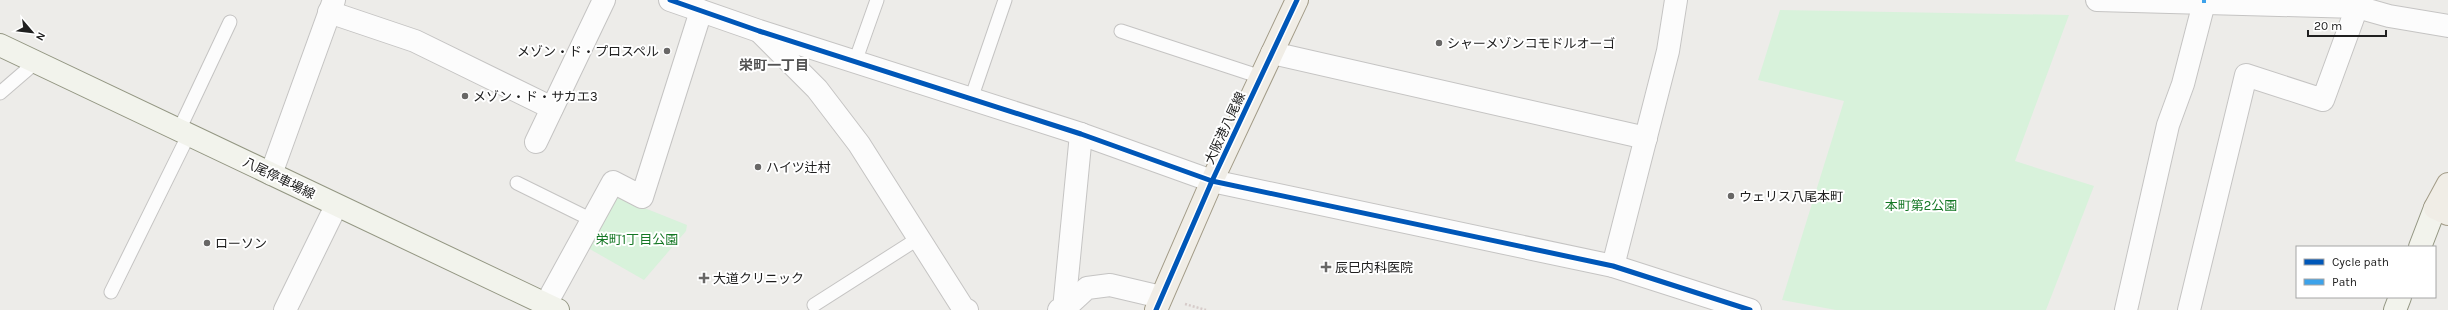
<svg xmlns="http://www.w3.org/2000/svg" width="2448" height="310" font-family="Karla,'Noto Sans JP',sans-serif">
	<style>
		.park { fill: #d8f2db }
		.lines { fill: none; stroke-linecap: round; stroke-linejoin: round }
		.lane-casing { stroke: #c5c4c3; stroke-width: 15 }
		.street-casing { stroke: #c5c4c3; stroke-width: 24 }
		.secondary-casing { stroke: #939682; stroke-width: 24 }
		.primary-casing { stroke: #a29b87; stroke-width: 24 }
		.path { stroke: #d6cbc9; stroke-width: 2.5; stroke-dasharray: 2 2; stroke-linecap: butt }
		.lane { stroke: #fcfcfc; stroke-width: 13 }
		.street { stroke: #fcfcfc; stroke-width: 22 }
		.secondary { stroke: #f2f3ec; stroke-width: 22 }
		.primary { stroke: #f0ede6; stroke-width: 22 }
		.quiet { stroke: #3da2ea; stroke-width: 4; stroke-dasharray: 8 4; stroke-linecap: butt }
		.cycleway-casing { stroke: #fff; stroke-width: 8 }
		.cycleway { stroke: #0057b8; stroke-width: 5 }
		.poi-dot { fill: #686766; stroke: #fff; stroke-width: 1.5 }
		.labels { text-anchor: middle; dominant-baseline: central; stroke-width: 4; stroke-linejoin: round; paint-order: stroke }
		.poi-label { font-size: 13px; fill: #202020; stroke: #fff; text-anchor: start }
		.street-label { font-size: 13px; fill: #202020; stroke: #fff }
		.park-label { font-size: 13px; fill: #147724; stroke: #fff }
		.neighbourhood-label { font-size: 14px; font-weight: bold; fill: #535353; stroke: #fff }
	</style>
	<rect width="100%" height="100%" fill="#edece9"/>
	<g class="park">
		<path d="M 1780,10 L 2069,15 L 2015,161 L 2094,186 L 2046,310 L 1836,310 L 1782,300 L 1844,101 L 1758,80 Z"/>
		<path d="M 617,197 L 687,225 L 686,231 L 644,280 L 588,248 Z"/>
	</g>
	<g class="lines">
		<defs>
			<g id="lane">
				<path d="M 1121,31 L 1261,77"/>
				<path d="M 855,62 L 877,0"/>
				<path d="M 0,93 L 36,62"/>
				<path d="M 971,99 L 1005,0"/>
				<path d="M 179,130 L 230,22"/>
				<path d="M 517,183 L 592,220"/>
				<path d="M 111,292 L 189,134"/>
				<path d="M 814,305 L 919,238"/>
			</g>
			<g id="street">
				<path d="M 670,0 L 759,31 L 1081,134 L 1212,181 L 1613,266 L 1750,310"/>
				<path d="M 2097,0 L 2357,7 L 2389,16 L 2448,26"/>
				<path d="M 329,12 L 415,41 L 552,108"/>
				<path d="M 761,33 L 817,89 L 859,144 L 963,308 L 967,310"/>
				<path d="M 1272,53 L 1646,138"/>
				<path d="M 536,142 L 604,0"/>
				<path d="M 271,174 L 334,0"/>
				<path d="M 1613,266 L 1668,51 L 1676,0"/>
				<path d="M 546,304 L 613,182 L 642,197 L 701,11"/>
				<path d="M 285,310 L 336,206"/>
				<path d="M 1059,310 L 1064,309 L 1081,134"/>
				<path d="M 1066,310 L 1064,309 L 1087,288 L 1110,285 L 1161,297"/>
				<path d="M 2126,310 L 2168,125 L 2183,84 L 2204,3"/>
				<path d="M 2189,310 L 2246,75 L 2323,100 L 2357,7"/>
			</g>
			<g id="secondary">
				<path d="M 0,45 L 558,310"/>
				<path d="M 2420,247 L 2435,208"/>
				<path d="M 2395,310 L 2400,297"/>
			</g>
			<g id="primary">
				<path d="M 2448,184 L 2435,208 L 2448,214"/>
				<path d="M 1156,310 L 1212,181 L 1297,0"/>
			</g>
		</defs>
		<use href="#lane" class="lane-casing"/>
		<use href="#street" class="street-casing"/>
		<use href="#secondary" class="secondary-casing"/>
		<use href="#primary" class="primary-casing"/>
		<path class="path" d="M 1185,304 L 1206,310"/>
		<use href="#lane" class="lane"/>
		<use href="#street" class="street"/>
		<use href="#secondary" class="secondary"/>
		<use href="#primary" class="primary"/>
		<path class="quiet" d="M 2204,0 L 2204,3"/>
		<defs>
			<g id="cycleway">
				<path d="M 670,0 L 759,31 L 1081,134 L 1212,181 L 1613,266 L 1750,310"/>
				<path d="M 1156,310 L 1212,181 L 1297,0"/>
			</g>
		</defs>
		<use href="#cycleway" class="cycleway-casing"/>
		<use href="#cycleway" class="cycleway"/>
	</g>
	<g class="poi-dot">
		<circle cx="1439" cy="43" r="4"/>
		<circle cx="667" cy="51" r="4"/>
		<circle cx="465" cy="96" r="4"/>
		<circle cx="758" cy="167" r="4"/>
		<circle cx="1731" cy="196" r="4"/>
		<circle cx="207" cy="243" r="4"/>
		<path d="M1324 261h4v4h4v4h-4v4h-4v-4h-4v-4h4z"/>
		<path d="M702 272h4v4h4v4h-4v4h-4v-4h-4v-4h4z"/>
	</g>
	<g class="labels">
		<g class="poi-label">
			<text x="1447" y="43">シャーメゾンコモドルオーゴ</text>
			<text x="659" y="51" text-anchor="end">メゾン・ド・プロスペル</text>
			<text x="473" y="96">メゾン・ド・サカエ3</text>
			<text x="766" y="167">ハイツ辻村</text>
			<text x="1739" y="196">ウェリス八尾本町</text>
			<text x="215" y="243">ローソン</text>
			<text x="1335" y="267">辰巳内科医院</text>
			<text x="713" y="278">大道クリニック</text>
		</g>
		<g class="street-label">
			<text transform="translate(1225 128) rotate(-65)">大阪港八尾線</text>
			<text transform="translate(279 178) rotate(26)">八尾停車場線</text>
		</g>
		<g class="park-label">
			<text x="1921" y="205">本町第2公園</text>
			<text x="637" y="239">栄町1丁目公園</text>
		</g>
		<g class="neighbourhood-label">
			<text x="774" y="65">栄町一丁目</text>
		</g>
	</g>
	<rect x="2296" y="246" width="140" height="52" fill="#ffffff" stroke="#a6a6a6"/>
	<rect x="2304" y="259" width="20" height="6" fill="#0057b8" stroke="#a6a6a6"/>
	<text x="2332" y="266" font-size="12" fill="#202020">Cycle path</text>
	<rect x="2304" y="279" width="20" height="6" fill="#3da2ea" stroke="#a6a6a6"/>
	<text x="2332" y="286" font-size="12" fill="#202020">Path</text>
	<g transform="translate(32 32) rotate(118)" stroke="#ffffff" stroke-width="3" paint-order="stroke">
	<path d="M0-3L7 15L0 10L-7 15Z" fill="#202020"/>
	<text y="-6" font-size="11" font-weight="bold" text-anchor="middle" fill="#202020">N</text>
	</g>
	<path d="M2308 30v6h78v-6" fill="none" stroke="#202020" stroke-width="2"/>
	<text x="2314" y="30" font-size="12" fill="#202020" stroke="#ffffff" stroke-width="3" paint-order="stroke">20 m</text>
</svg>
